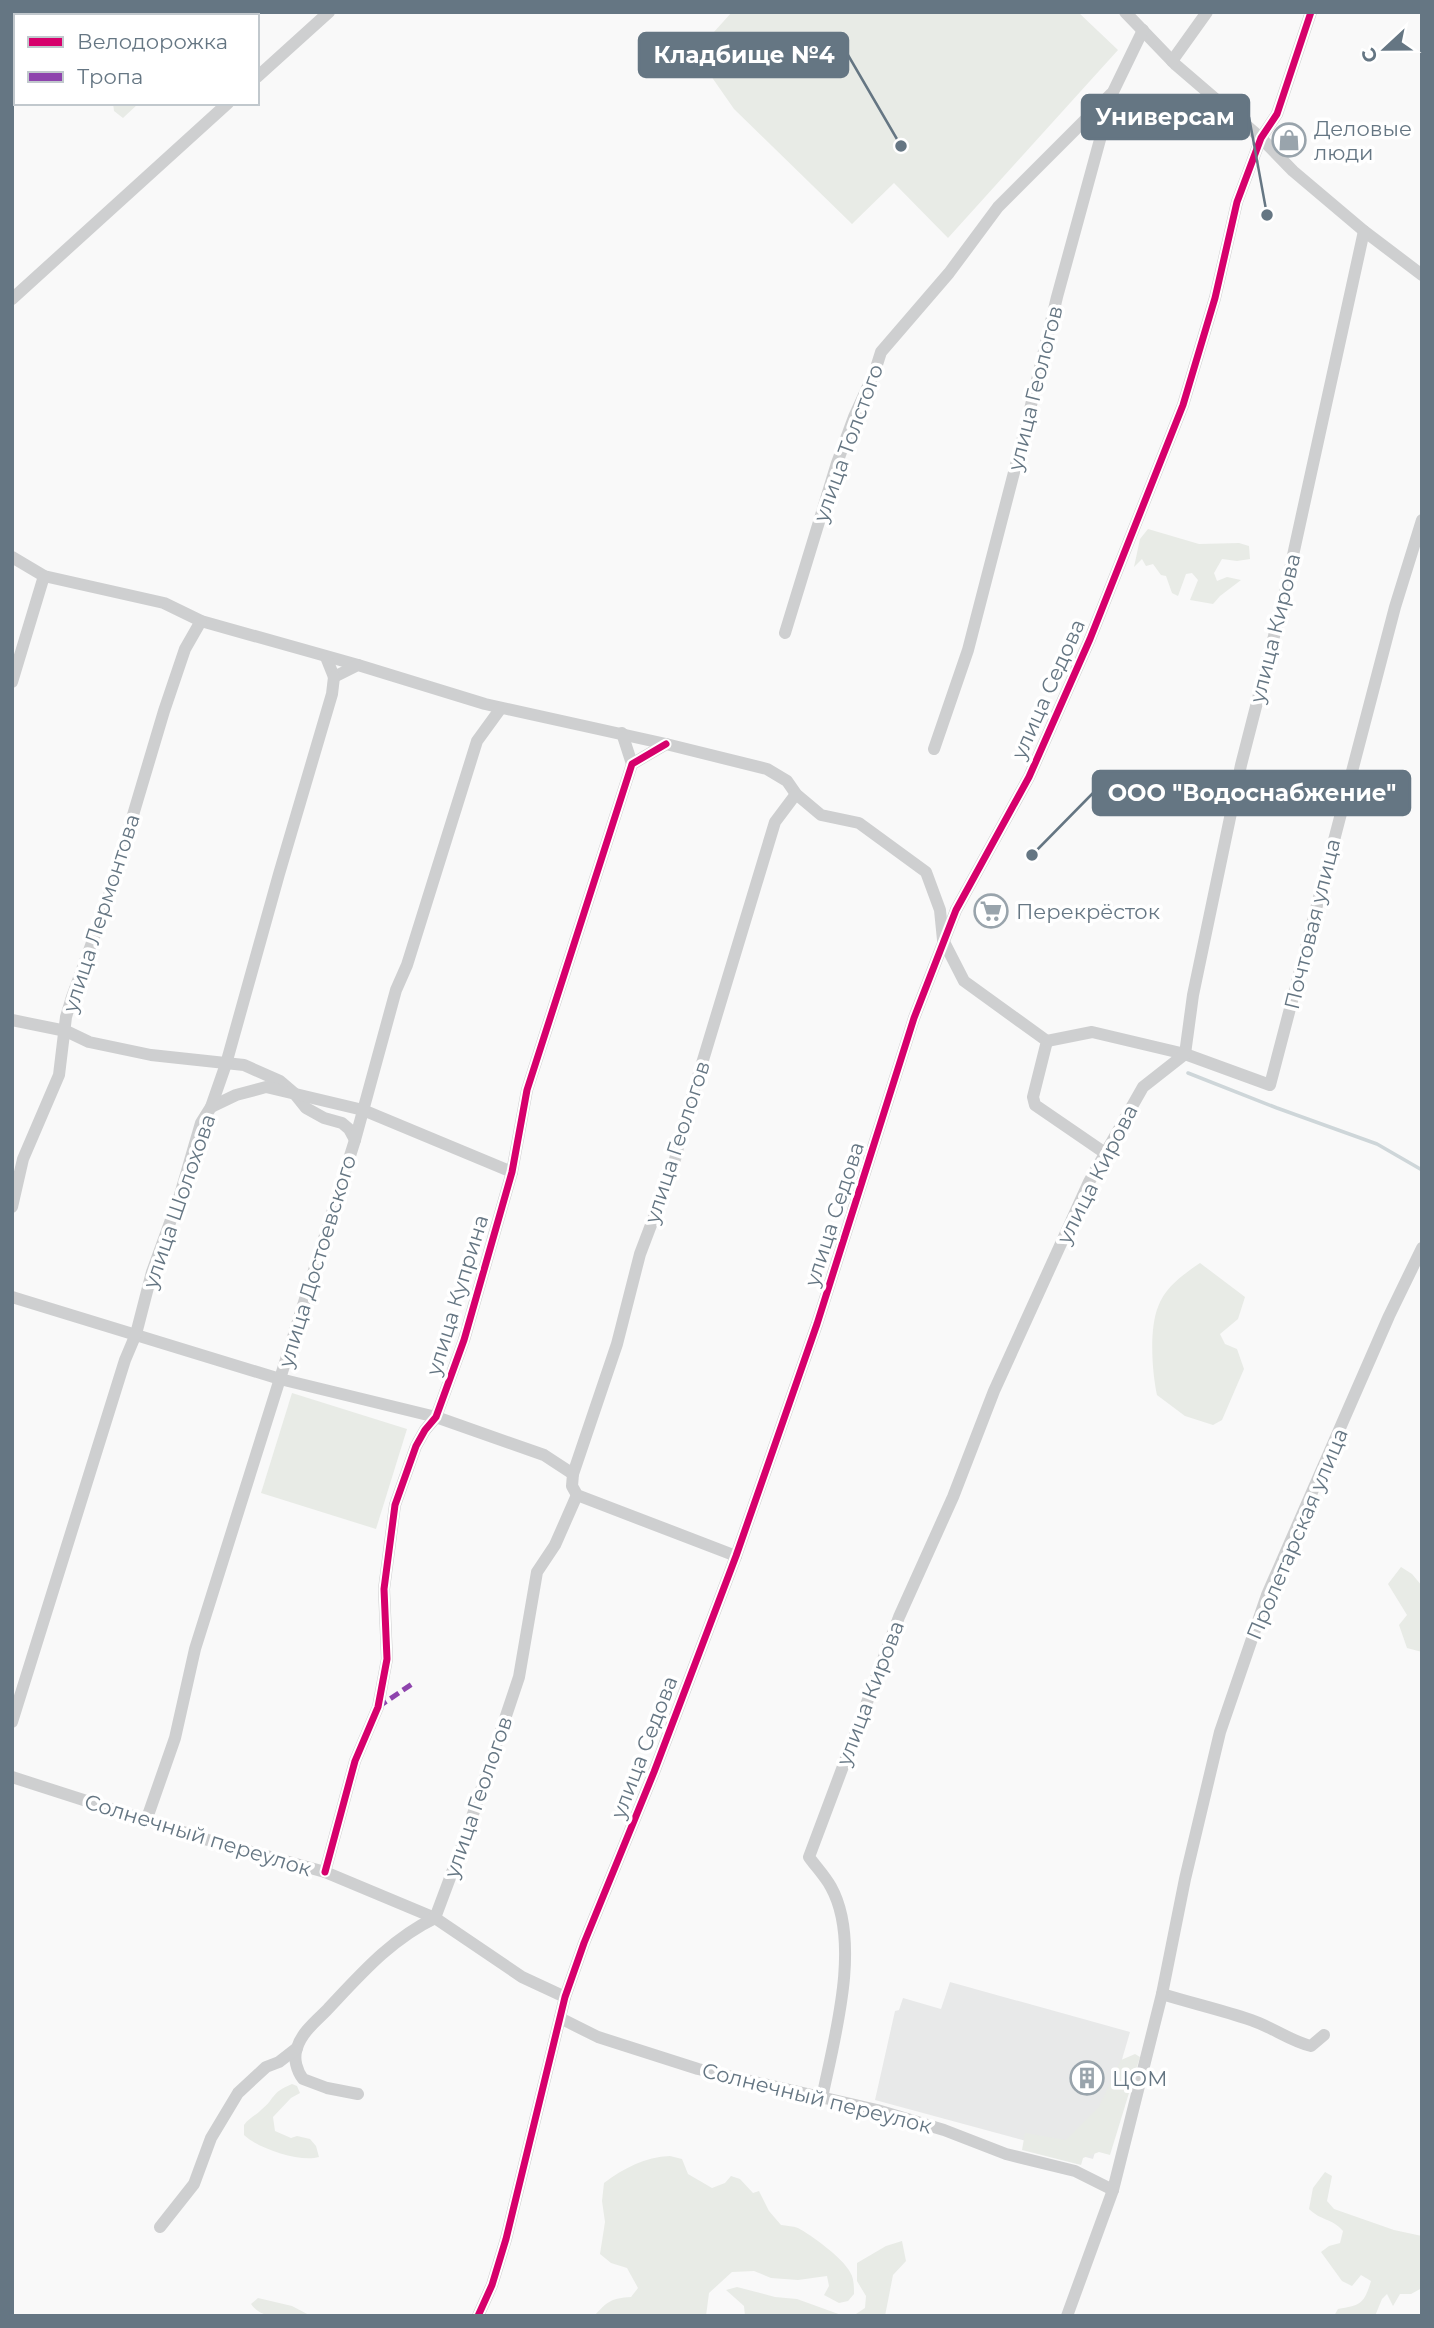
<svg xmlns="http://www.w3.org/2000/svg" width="1434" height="2328" font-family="Montserrat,sans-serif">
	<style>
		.built { fill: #e8e9e9 }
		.green { fill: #e8ebe6 }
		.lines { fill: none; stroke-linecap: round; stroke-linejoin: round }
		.stream { stroke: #ced6d9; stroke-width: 3.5 }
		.minor { stroke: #cecfd0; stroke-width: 12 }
		.rail-casing { stroke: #c3c5c6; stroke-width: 6 }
		.rail { stroke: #fff; stroke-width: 3.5; stroke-dasharray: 10; stroke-linecap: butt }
		.quiet { stroke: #8e44ad; stroke-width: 5; stroke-dasharray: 10 5; stroke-linecap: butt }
		.cycleway-casing { stroke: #fff; stroke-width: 11 }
		.cycleway { stroke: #d6006c; stroke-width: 7 }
		.labels { text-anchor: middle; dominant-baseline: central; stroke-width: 7; stroke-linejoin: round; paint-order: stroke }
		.poi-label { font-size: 21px; fill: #657683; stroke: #fff; text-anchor: start }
		.street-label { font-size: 21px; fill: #657683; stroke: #fff }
		.leader { fill: none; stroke: #657683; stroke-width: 2.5 }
		.callout-dot { fill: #657683; stroke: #fff; stroke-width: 2.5 }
		.callout { fill: #657683; stroke: #657683; stroke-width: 2.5 }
		.callout-label { font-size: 23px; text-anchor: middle; font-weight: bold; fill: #fff }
	</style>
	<rect width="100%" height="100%" fill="#f9f9f9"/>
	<path class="built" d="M 950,1982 L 1130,2032 L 1093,2159 L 875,2100 L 895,2011 L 899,2010 L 903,1998 L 941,2009 Z"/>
	<g class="green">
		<path d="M 154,12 L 240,12 L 236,16 L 150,16 Z"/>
		<path d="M 732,12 L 1078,12 L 1118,50 L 948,238 L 894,183 L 852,224 L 734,109 L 695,53 Z"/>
		<path d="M 113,103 L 139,103 L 123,118 L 114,111 Z"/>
		<path d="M 1148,529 L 1199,544 L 1239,543 L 1249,546 L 1250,559 L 1237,561 L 1222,559 L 1214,573 L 1217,581 L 1227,577 L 1241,580 L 1220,596 L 1213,604 L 1190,600 L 1198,580 L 1192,573 L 1186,574 L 1178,596 L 1172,593 L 1166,576 L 1161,575 L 1153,564 L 1146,566 L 1142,559 L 1134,567 L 1140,539 Z"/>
		<path d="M 1200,1263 L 1245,1297 L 1238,1319 L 1220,1334 L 1225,1344 L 1237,1349 L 1244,1369 L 1222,1420 L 1213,1425 L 1185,1416 L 1157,1395 C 1152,1372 1149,1329 1158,1307 C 1165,1287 1184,1274 1200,1263 Z"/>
		<path d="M 292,1393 L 407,1429 L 376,1529 L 261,1493 Z"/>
		<path d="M 1401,1567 L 1412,1574 L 1422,1586 L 1422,1652 L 1407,1648 L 1399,1625 L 1407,1615 L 1388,1584 Z"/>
		<path d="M 1135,2054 L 1140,2057 L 1110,2155 L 1099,2152 L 1083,2158 L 1081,2165 L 1022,2150 L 1025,2133 L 1066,2140 L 1099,2107 L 1121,2060 Z"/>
		<path d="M 292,2084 L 297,2086 L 300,2093 L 291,2098 L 273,2117 L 275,2131 L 291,2138 L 297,2136 L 310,2139 L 316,2146 L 319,2157 C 300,2163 257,2148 244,2135 L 244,2125 C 249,2118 255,2116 261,2110 C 276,2098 270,2093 292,2084 Z"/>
		<path d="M 670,2156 L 682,2159 L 688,2174 L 712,2188 L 725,2183 L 731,2176 L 740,2179 L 753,2193 L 759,2191 L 769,2211 L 781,2225 C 787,2226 793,2226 798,2228 C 811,2235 843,2258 850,2272 C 854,2278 854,2286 854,2294 L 848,2301 L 839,2303 L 824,2295 L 829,2286 L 827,2276 L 798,2280 L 771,2278 L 754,2271 L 732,2272 L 709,2293 L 706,2316 L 594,2316 C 607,2302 611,2298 631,2297 L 638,2288 L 627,2268 L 611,2263 L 600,2254 L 605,2222 L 602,2201 L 604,2183 C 624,2168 645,2157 670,2156 Z"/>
		<path d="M 1325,2172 L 1332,2176 L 1327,2201 L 1334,2209 L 1394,2230 L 1422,2236 L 1422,2288 L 1411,2294 L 1400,2294 L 1393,2306 L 1387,2294 L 1382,2299 L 1375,2316 L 1334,2316 L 1338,2309 C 1361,2305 1364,2304 1371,2281 L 1361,2275 L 1352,2286 L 1342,2281 L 1321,2252 L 1329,2246 L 1340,2243 L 1343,2231 C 1332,2218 1321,2221 1309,2209 L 1313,2188 Z"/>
		<path d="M 902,2241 L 906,2261 L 893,2275 L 885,2316 L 853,2316 L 865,2308 L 866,2296 L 857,2281 L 857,2263 L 886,2246 Z"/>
		<path d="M 737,2287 L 775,2297 L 797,2299 L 844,2316 L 745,2316 L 744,2306 L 726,2290 Z"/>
		<path d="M 258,2298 L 292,2306 L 311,2316 C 291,2316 263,2322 251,2304 Z"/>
	</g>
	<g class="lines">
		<path class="stream" d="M 1188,1073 L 1277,1108 L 1377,1144 L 1422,1170"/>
		<g class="minor">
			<path d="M 1125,12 L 1176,65 L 1261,138 L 1293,171 L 1364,231 L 1422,275"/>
			<path d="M 1172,61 L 1207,12"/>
			<path d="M 257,77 L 329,12"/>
			<path d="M 12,299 L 228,103"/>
			<path d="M 12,557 L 44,576 L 164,603 L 201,621 L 358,665"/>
			<path d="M 785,633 L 837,463 L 854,417 L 875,371 L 881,352 L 949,273 L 998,207 L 1111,94"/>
			<path d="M 326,657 L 334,677 L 358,665 L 485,704 L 666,744 L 767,769 L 787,781 L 796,794 L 821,815 L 859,823 L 926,872 L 940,910 L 943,940 L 964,981 L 1047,1041 L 1033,1097 L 1035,1105 L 1105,1153"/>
			<path d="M 12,682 L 44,576"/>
			<path d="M 622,733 L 632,764"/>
			<path d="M 934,749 L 968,650 L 1026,426 L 1057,297 L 1113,92 L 1143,30"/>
			<path d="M 12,1020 L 66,1031 L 89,1042 L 151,1055 L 244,1065 L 280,1081 L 294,1093 L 306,1108 L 324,1118 L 342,1123 L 349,1129 L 355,1140"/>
			<path d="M 1047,1041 L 1092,1032 L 1185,1054 L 1270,1085 L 1395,607 L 1422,520"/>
			<path d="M 211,1107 L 236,1095 L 266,1087 L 363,1110 L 512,1172"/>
			<path d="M 12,1207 L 23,1159 L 59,1075 L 66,1017 L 72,997 L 108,899 L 164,711 L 185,649 L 201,621"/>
			<path d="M 12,1297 L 280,1379 L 436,1417 L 544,1455 L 573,1474"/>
			<path d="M 736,1556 L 577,1495 L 572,1486 L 573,1474 L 617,1344 L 640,1254 L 673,1167 L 687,1113 L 775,822 L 796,794"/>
			<path d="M 12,1722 L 125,1360 L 136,1334 L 152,1272 L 180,1195 L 201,1123 L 211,1107 L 226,1064 L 279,874 L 332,694 L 334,677"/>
			<path d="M 12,1777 L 208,1840 L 325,1872 L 435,1918 L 522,1977 L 565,1997"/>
			<path d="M 146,1821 L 175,1738 L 195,1649 L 355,1140 L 396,990 L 407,965 L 477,741 L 501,708"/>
			<path d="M 325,1872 L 355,1761 L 378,1707 L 387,1659 L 384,1589 L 395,1505 L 416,1446 L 425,1430 L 436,1417 L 464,1340 L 512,1172 L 527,1090 L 632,764 L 666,744"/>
			<path d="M 1162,1994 C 1191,2003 1222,2010 1251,2020 C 1272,2027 1290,2041 1311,2046 L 1324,2035"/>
			<path d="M 560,2018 L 598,2037 L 698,2069 L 877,2110 L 944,2130 L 1006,2154 L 1075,2171 L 1113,2190"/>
			<path d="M 358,2094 L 327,2088 L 303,2079 C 297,2071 293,2059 297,2048 C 301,2033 317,2020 327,2010 C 360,1975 391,1939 435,1918 L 466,1835 L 519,1677 L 537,1572 L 555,1545 L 577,1495"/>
			<path d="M 822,2098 C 834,2039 862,1943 831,1887 C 825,1876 816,1867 809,1857 L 899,1617 L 953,1497 L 994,1391 L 1089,1182 L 1143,1087 L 1185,1054 L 1193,995 L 1241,765 L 1283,601 L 1364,231"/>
			<path d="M 160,2227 L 194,2184 L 211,2138 L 238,2093 L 266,2067 L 279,2062 L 297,2048"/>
			<path d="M 478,2316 L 492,2285 L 506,2239 L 565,1997 L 584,1943 L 654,1772 L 736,1556 L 817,1324 L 914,1018 L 956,910 L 1029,777 L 1090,639 L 1183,405 L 1215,298 L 1237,202 L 1261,138 L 1277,114 L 1311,12"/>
			<path d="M 1067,2316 L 1113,2190 L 1162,1994 L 1185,1879 L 1220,1732 L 1267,1595 L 1389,1316 L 1422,1248"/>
		</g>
		<defs>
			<g id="rail">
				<path d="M 64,16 L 68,12"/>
				<path d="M 79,16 L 83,12"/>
				<path d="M 12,62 L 16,59"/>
				<path d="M 12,75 L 16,72"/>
			</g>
		</defs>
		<use href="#rail" class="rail-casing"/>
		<use href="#rail" class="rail"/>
		<path class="quiet" d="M 378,1707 L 412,1684"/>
		<defs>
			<g id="cycleway">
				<path d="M 325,1872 L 355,1761 L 378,1707 L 387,1659 L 384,1589 L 395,1505 L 416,1446 L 425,1430 L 436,1417 L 464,1340 L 512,1172 L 527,1090 L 632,764 L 666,744"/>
				<path d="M 478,2316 L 492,2285 L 506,2239 L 565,1997 L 584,1943 L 654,1772 L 736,1556 L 817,1324 L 914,1018 L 956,910 L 1029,777 L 1090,639 L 1183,405 L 1215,298 L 1237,202 L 1261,138 L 1277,114 L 1311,12"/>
			</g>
		</defs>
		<use href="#cycleway" class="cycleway-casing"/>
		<use href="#cycleway" class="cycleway"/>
	</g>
	<defs>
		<symbol id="shop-ring" viewBox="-11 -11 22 22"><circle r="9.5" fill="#fff" stroke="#99a4ac" stroke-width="1.5"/><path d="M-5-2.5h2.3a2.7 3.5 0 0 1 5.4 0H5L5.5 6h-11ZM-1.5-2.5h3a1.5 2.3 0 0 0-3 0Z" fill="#99a4ac"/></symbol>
		<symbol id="supermarket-ring" viewBox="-11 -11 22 22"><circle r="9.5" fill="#fff" stroke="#99a4ac" stroke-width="1.5"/><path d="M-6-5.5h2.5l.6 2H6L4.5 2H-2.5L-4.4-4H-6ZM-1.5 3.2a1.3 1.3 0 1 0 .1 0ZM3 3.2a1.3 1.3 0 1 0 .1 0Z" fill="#99a4ac"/></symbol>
		<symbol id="building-ring" viewBox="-11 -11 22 22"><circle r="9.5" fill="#fff" stroke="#99a4ac" stroke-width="1.5"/><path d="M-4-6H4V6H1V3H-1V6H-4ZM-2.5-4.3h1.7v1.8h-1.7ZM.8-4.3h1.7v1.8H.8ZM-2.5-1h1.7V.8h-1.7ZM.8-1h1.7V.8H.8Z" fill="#99a4ac"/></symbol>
	</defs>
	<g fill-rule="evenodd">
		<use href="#shop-ring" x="1270" y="121" width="38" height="38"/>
		<use href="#supermarket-ring" x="972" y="892" width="38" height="38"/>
		<use href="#building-ring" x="1068" y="2059" width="38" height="38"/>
	</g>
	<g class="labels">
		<g class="poi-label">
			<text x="1314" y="128">Деловые<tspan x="1314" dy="24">люди</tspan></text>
			<text x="1016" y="911">Перекрёсток</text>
			<text x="1112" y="2078">ЦОМ</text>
		</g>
		<g class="street-label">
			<text transform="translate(1035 388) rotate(-76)">улица Геологов</text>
			<text transform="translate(848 443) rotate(-70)">улица Толстого</text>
			<text transform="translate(1275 628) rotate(-76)">улица Кирова</text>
			<text transform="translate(1048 689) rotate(-66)">улица Седова</text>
			<text transform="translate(101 913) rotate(-72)">улица Лермонтова</text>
			<text transform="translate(1312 924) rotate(-76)">Почтовая улица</text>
			<text transform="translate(677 1142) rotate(-72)">улица Геологов</text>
			<text transform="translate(1097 1174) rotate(-63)">улица Кирова</text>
			<text transform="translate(179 1201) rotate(-71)">улица Шолохова</text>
			<text transform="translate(834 1214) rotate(-72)">улица Седова</text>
			<text transform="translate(317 1261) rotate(-73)">улица Достоевского</text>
			<text transform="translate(457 1295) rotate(-73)">улица Куприна</text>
			<text transform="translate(1297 1534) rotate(-67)">Пролетарская улица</text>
			<text transform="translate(870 1693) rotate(-69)">улица Кирова</text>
			<text transform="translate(644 1747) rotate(-69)">улица Седова</text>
			<text transform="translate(478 1797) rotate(-71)">улица Геологов</text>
			<text transform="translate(198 1835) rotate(17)">Солнечный переулок</text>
			<text transform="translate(817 2098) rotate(14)">Солнечный переулок</text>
		</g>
	</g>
	<path class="leader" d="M901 146L848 55M1267 215L1249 117M1032 855L1093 793"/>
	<g class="callout-dot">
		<circle cx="901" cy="146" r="7"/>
		<circle cx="1267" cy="215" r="7"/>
		<circle cx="1032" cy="855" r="7"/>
	</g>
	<g class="callout">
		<rect x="639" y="33" width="209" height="44" rx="7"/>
		<rect x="1082" y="95" width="167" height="44" rx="7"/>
		<rect x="1093" y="771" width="317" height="44" rx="7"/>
	</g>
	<g class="callout-label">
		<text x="744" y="63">Кладбище №4</text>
		<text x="1165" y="125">Универсам</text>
		<text x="1252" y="801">ООО "Водоснабжение"</text>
	</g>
	<rect width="1434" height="2328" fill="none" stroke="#657683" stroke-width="28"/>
	<rect x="14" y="14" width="245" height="91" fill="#ffffff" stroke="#c1c8cd" stroke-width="2"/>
	<rect x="28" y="37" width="35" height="10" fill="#d6006c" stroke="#c1c8cd" stroke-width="2"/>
	<text x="77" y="49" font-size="21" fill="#657683">Велодорожка</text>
	<rect x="28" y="72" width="35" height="10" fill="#8e44ad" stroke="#c1c8cd" stroke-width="2"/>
	<text x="77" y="84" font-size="21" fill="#657683">Тропа</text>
	<g transform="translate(1385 49) rotate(248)" stroke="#ffffff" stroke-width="5" paint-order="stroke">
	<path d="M0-5L12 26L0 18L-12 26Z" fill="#657683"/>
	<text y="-10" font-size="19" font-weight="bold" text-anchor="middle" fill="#657683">С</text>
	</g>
</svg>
